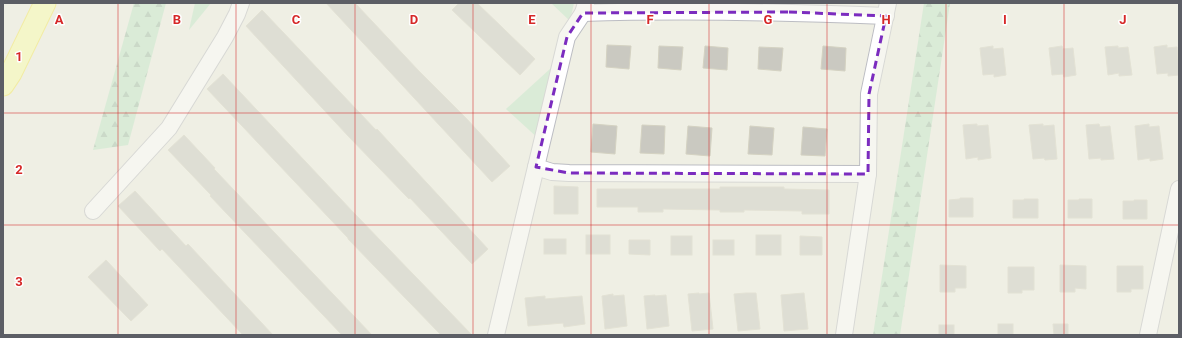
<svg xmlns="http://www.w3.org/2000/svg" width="1182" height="338" font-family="Roboto,sans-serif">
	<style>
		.green { fill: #c0e7c8 }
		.forest { fill: url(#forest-firs) }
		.building { fill: #cac9c1; stroke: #d4d2c2 }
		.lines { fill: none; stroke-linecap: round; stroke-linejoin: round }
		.minor-casing { stroke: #bcbdc3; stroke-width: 18 }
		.major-casing { stroke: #f6e956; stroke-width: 23 }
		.minor { stroke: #fff; stroke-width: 16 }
		.major { stroke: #fbffa9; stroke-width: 21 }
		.marked { fill: none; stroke: #7b2cbf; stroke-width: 3; stroke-dasharray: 8 5; stroke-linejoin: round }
		.grid { fill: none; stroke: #d62828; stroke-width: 1; stroke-opacity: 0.55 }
		.grid-label { font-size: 13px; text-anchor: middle; font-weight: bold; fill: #d62828; stroke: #fff; stroke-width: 3; stroke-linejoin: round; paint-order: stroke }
	</style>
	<defs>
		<pattern id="forest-firs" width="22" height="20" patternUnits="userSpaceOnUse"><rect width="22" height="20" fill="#c0e7c8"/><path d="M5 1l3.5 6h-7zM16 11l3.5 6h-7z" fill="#9fbea6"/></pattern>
	</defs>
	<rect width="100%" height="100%" fill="#efefe4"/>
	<g class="green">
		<path d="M 195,3 L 211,3 L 189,30 Z"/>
		<path d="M 551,3 L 574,3 L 570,21 Z"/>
		<path d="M 562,58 L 540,140 L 506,109 Z"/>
	</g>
	<g class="forest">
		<path d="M 134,3 L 166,3 L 128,145 L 93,150 Z"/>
		<path d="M 924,3 L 950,3 L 900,335 L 873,335 Z"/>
	</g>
	<g class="building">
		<path d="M 326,3 L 355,3 L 418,70 L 466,118 L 510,166 L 492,182 Z"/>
		<path d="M 459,3 L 477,3 L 535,59 L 520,75 L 452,10 Z"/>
		<path d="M 262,10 L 376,130 L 377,129 L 488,249 L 472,264 L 410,198 L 409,199 L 349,137 L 246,26 Z"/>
		<path d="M 607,45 L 631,46 L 629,69 L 606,67 Z"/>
		<path d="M 1167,45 L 1167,48 L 1177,47 L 1179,75 L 1168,76 L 1168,73 L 1157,74 L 1154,47 Z"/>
		<path d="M 659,46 L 683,47 L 681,70 L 658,68 Z"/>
		<path d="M 705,46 L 728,48 L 727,70 L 703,68 Z"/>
		<path d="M 823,46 L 846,48 L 845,71 L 821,69 Z"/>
		<path d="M 993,46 L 993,49 L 1003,48 L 1006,75 L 994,77 L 994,74 L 983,75 L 980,48 Z"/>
		<path d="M 1062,46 L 1063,49 L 1073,48 L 1076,75 L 1064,77 L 1063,74 L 1052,75 L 1049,48 Z"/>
		<path d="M 1118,46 L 1118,48 L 1128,47 L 1132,75 L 1119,76 L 1119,73 L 1108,75 L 1105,47 Z"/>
		<path d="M 759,47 L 783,48 L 781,71 L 758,69 Z"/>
		<path d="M 223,74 L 354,213 L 472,335 L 441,335 L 348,239 L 348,238 L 207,89 Z"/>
		<path d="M 593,124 L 617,126 L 615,154 L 591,152 Z"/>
		<path d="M 977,124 L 977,126 L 988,125 L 991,158 L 978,160 L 978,157 L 966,159 L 963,125 Z"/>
		<path d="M 1043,124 L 1043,126 L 1054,125 L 1057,159 L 1045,160 L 1044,158 L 1033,159 L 1029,125 Z"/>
		<path d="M 1099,124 L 1100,127 L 1110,126 L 1114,159 L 1101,160 L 1101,158 L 1089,159 L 1086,125 Z"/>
		<path d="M 1149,124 L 1149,127 L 1159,126 L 1163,159 L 1150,161 L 1150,158 L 1138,160 L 1135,126 Z"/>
		<path d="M 642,125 L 665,126 L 664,154 L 640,153 Z"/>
		<path d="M 688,126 L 712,128 L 710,156 L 686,154 Z"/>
		<path d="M 750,126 L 774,128 L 772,155 L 748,154 Z"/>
		<path d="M 803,127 L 827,129 L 825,156 L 801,155 Z"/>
		<path d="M 184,135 L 215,168 L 214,169 L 372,335 L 342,335 L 210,196 L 211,195 L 168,150 Z"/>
		<path d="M 554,186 L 578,187 L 578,214 L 554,214 Z"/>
		<path d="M 720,187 L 784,187 L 784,189 L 829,190 L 829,214 L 802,214 L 802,211 L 744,210 L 744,212 L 720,212 L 720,210 L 663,209 L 663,212 L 638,212 L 638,207 L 597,207 L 597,189 L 720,189 Z"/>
		<path d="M 135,191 L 186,246 L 188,244 L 273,335 L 243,335 L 162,249 L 160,251 L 118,206 Z"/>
		<path d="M 960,198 L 973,198 L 973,217 L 949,217 L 949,200 L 960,199 Z"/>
		<path d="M 1024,199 L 1038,199 L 1038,218 L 1013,218 L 1013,200 L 1024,200 Z"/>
		<path d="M 1079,199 L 1092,199 L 1092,218 L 1068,218 L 1068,200 L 1079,200 Z"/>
		<path d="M 1134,200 L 1147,200 L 1147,219 L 1123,219 L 1123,201 L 1134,201 Z"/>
		<rect x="586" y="235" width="24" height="19"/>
		<rect x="756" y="235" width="25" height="20"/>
		<rect x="671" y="236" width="21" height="19"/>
		<path d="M 800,236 L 822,237 L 822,255 L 800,255 Z"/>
		<rect x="544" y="239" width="22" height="15"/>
		<path d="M 629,240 L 650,240 L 650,255 L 629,254 Z"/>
		<rect x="713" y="240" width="21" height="15"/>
		<path d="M 106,260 L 148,305 L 131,321 L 88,277 Z"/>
		<path d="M 940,265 L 966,266 L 966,288 L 955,288 L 955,292 L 940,292 Z"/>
		<path d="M 1060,265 L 1086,266 L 1086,289 L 1075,288 L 1075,292 L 1060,292 Z"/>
		<path d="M 1117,266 L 1143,266 L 1143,289 L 1131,289 L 1131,292 L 1117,292 Z"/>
		<path d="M 1008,267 L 1034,267 L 1034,290 L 1022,290 L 1022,293 L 1008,293 Z"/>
		<path d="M 699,293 L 699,294 L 709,293 L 713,329 L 692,331 L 688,294 Z"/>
		<path d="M 746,293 L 756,293 L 760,329 L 738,331 L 734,294 Z"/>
		<path d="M 804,293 L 808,329 L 784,331 L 781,295 Z"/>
		<path d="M 613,294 L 613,296 L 624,295 L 627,326 L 605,329 L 602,296 Z"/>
		<path d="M 655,295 L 655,296 L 666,295 L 669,326 L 647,329 L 644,296 Z"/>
		<path d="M 545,296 L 545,299 L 582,296 L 585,324 L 564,327 L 563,323 L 528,326 L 525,298 Z"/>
		<rect x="998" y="324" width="15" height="11"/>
		<path d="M 1053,324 L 1068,324 L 1068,335 L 1054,335 Z"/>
		<rect x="939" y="325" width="15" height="10"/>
	</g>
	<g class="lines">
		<defs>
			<g id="minor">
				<path d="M 586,3 L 583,13 C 684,10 785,12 886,16"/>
				<path d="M 583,13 L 567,37 L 536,167 L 552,172 L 569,173 L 868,174"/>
				<path d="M 93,211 L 169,128 L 225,37 L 237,14 L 241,3"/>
				<path d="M 496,335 L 536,167"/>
				<path d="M 844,335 L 868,174 L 869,94 L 888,3"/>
				<path d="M 1148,335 L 1179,189"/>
			</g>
			<path id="major" d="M 3,85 L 11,73 L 45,3"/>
		</defs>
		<use href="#minor" class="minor-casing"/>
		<use href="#major" class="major-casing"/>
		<use href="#minor" class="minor"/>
		<use href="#major" class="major"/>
	</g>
	<path d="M0 0H1182V338H0ZM 789,12 L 886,16 L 869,94 L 868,174 L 569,173 L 536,167 L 567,37 L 583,13 Z" fill="#efefe4" fill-opacity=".55" fill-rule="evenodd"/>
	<path class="marked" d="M 789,12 L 886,16 L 869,94 L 868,174 L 569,173 L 536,167 L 567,37 L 583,13 Z"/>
	<path class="grid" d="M 118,3 L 118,335M 236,3 L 236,335M 355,3 L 355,335M 473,3 L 473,335M 591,3 L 591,335M 709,3 L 709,335M 827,3 L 827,335M 946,3 L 946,335M 1064,3 L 1064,335M 3,113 L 1179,113M 3,225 L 1179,225"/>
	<g class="grid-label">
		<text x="59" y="24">A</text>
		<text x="177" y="24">B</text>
		<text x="296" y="24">C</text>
		<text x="414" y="24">D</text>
		<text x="532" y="24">E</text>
		<text x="650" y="24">F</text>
		<text x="768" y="24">G</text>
		<text x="886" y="24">H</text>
		<text x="1005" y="24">I</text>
		<text x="1123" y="24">J</text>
		<text x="19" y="61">1</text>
		<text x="19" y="174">2</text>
		<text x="19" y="286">3</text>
	</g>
	<rect width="1182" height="338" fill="none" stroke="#5c5e65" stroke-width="8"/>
</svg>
